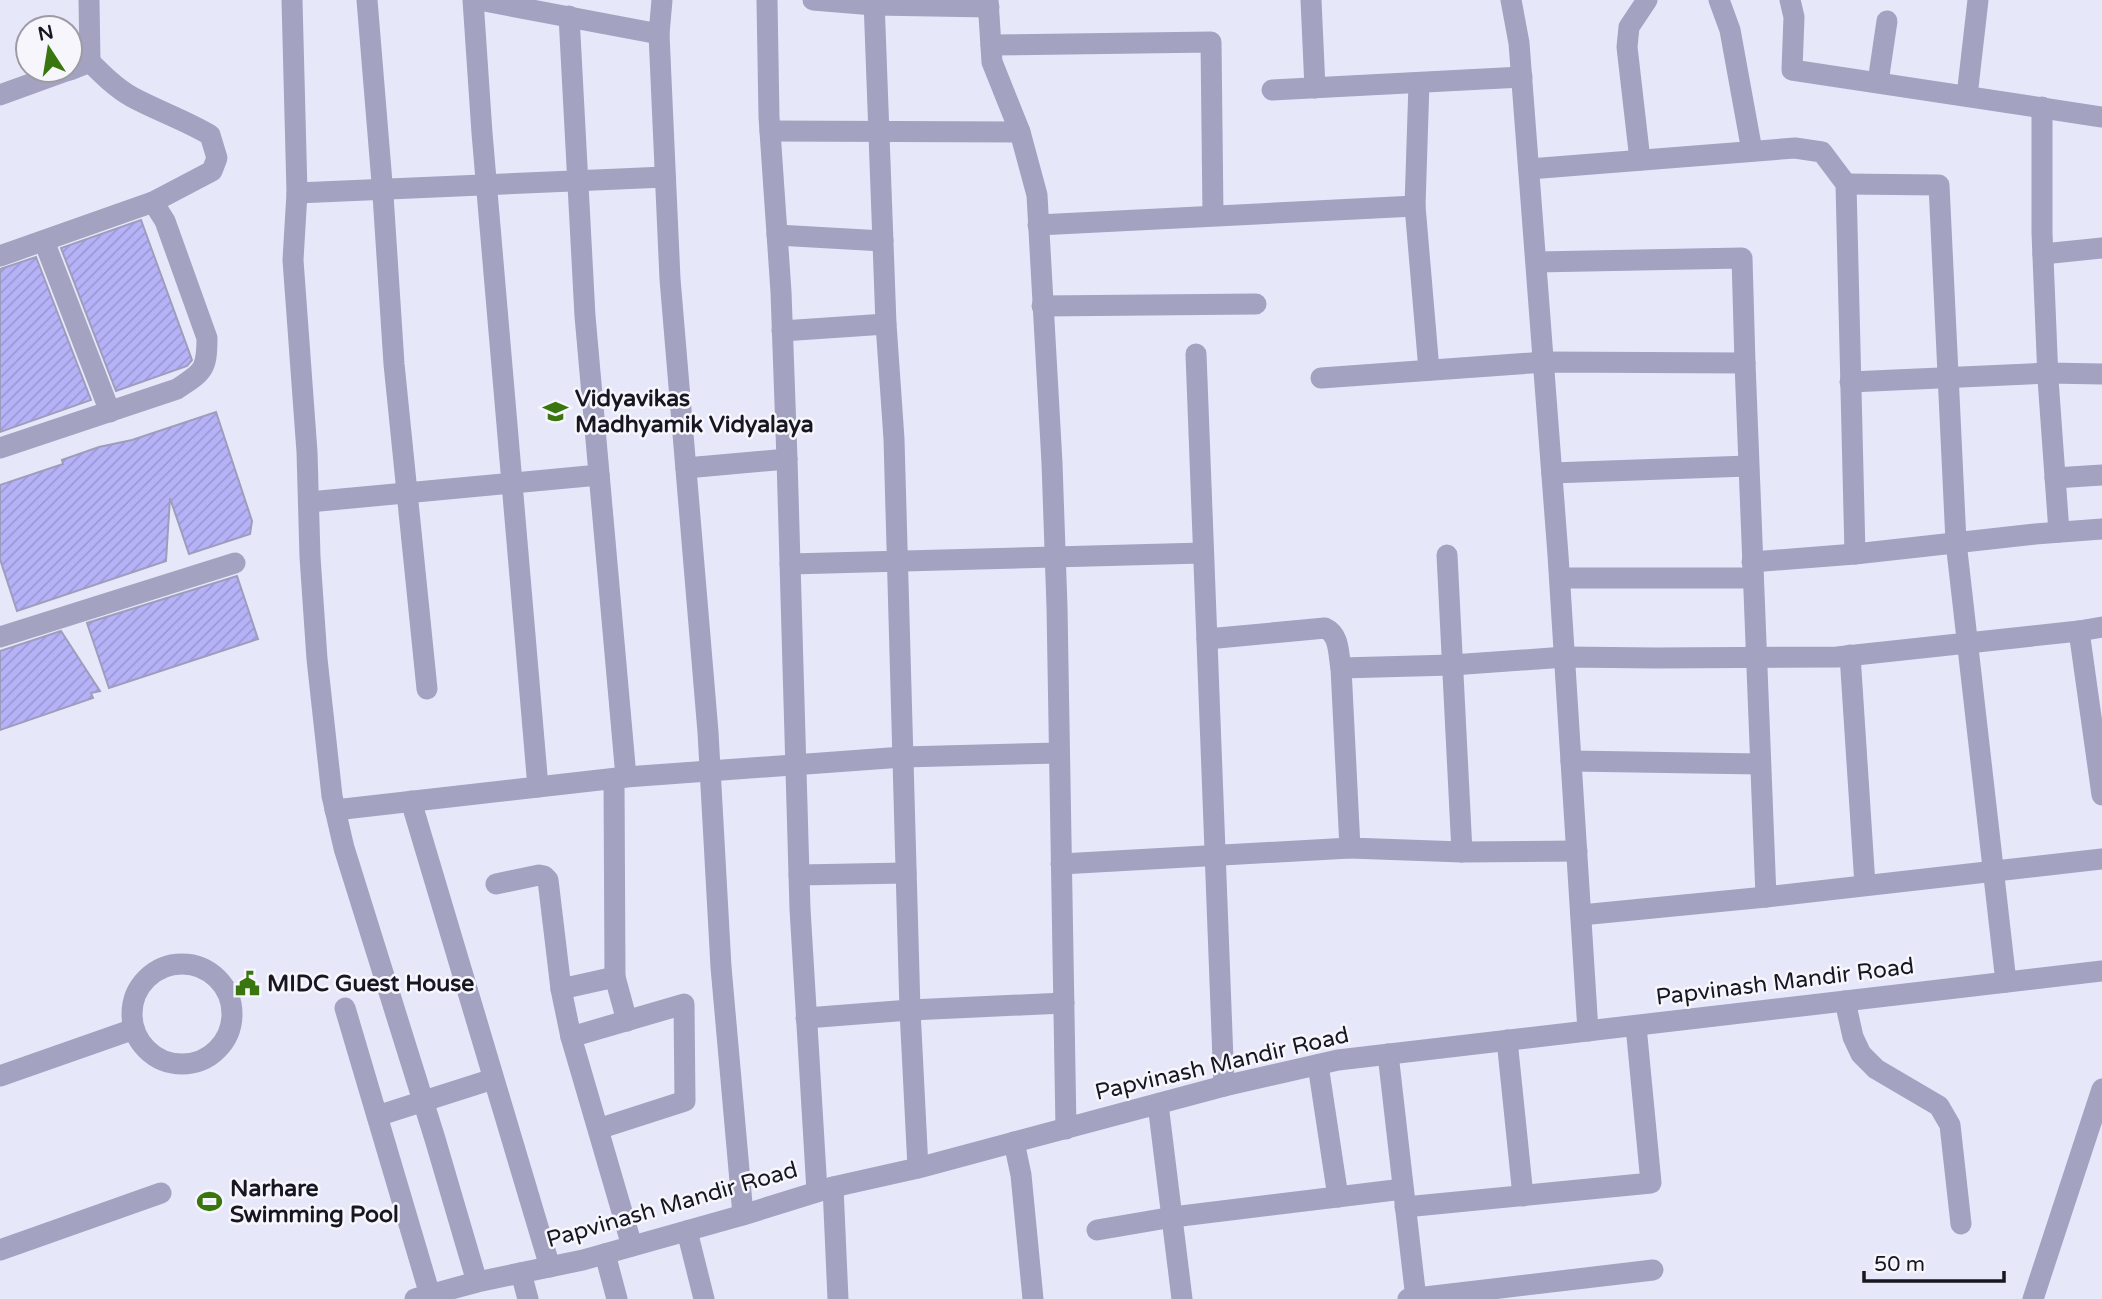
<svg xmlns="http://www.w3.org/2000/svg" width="2102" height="1299" font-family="'Varela Round',sans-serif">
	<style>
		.building { fill: url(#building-hatch); stroke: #9e9dbb; stroke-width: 2 }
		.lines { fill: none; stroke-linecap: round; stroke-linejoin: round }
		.minor { stroke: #a3a2c1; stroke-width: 21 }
		.labels { text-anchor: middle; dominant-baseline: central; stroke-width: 5; stroke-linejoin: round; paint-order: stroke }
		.poi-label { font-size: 23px; font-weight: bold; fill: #171621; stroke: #f6f6fc; text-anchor: start }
		.street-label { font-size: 23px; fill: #171621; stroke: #f6f6fc }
	</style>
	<defs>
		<pattern id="building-hatch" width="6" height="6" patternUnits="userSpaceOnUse" patternTransform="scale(1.75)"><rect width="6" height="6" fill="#b6b2f8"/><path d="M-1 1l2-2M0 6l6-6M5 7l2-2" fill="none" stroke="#9c98d4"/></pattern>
	</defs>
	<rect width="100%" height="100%" fill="#e7e7fa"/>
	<g class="building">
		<path d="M 141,220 L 192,360 L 187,366 L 116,391 L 61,248 Z"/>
		<path d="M 36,257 L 91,400 L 0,432 L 0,269 Z"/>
		<path d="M 216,412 L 252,521 L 250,534 L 189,554 L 170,498 L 166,561 L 17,611 L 0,559 L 0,485 L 63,464 L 62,460 L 99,447 L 132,440 Z"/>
		<path d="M 237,576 L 258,639 L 109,688 L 87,623 Z"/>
		<path d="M 61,631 L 100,691 L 91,693 L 93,698 L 0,730 L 0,651 Z"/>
	</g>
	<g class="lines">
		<g class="minor">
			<path d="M 292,0 L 297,193 L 293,260 L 307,452 L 310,557 L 317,659 L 332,796 L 344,848 L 435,1139 L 477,1282"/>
			<path d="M 367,0 L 383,195 L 394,364 L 427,689"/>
			<path d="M 473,0 L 482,133 L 538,787"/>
			<path d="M 479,0 L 659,34 L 662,0"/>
			<path d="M 767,0 L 769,117 L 781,292 L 787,459 L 800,909 L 817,1191"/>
			<path d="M 813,0 L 874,5 L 989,7"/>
			<path d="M 874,0 L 886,324 L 894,439 L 910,1010 L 918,1168"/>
			<path d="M 988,0 L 992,62 L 1020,132 L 1037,195 L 1052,463 L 1057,607 L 1066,1129"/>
			<path d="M 1311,0 L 1315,88"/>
			<path d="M 1511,0 L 1519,43 L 1558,555 L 1588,1031"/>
			<path d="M 1719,0 L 1730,30 L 1752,151"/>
			<path d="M 1790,0 L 1794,17 L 1792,70 L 2102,117"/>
			<path d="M 659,34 L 670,279 L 708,732 L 721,967 L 743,1215"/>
			<path d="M 991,45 L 1211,42 L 1213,215"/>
			<path d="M 90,62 C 103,75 116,88 132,97 C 158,111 185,120 210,135 L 217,158 L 212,171 L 153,202"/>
			<path d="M 70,70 L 90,62 L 89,0"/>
			<path d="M 1878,82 L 1887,21"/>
			<path d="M 1419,83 L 1415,206 L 1429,370"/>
			<path d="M 1272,90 L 1522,77"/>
			<path d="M 0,95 L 69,70"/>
			<path d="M 1967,96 L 1978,0"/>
			<path d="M 2042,107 L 2042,233 L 2048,379 L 2059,532"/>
			<path d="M 770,131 L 1020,132"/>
			<path d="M 1640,160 L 1627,47 L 1629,27 L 1647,0"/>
			<path d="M 1529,169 L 1795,148 L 1822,152 L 1846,184 L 1855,554 L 2035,534 L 2102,529"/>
			<path d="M 1846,184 L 1939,185 L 1956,542 L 2006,982"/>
			<path d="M 297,193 L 665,177"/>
			<path d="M 1038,225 L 1415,206"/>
			<path d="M 777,235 L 883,241"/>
			<path d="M 44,241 L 110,412"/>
			<path d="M 2043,254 L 2102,248"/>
			<path d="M 0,256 L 153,202 L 165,221 L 207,338 C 207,370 203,372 177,389 L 0,448"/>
			<path d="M 1537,262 L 1742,258 L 1745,363"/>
			<path d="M 1042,306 L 1256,304"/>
			<path d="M 782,331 L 886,324"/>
			<path d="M 1196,354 L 1224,1086"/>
			<path d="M 1321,378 L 1545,362 L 1745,363 L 1766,897 L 1581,915"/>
			<path d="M 1850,382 L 2048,373 L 2102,374"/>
			<path d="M 686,468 L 787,459"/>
			<path d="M 1552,473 L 1748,466"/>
			<path d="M 2055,478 L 2102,475"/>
			<path d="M 309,502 L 599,475"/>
			<path d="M 1447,555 L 1462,852"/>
			<path d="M 1752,562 L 1855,554"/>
			<path d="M 790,564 L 1203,553"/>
			<path d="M 1560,578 L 1753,578"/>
			<path d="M 2079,631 L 2102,795"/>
			<path d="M 0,637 L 235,563"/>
			<path d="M 1207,639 L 1325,628 C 1340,635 1338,653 1341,668"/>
			<path d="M 1850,655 L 1865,885"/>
			<path d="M 1571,761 L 1760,764"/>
			<path d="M 626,777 L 903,757 L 1059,753"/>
			<path d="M 614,779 L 615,977"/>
			<path d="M 411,801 L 550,1267"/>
			<path d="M 335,810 L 626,777 L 585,316 L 569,16"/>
			<path d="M 1577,851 L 1462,852 L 1350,848 L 1341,668 L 1452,665 L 1565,657 L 1656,658 L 1837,657 L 2079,631 L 2102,627"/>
			<path d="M 1061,864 L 1350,848"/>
			<path d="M 799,875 L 906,873"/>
			<path d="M 496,884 L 539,875 L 544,876 L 548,880 L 561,989 L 571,1037"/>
			<path d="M 1766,897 L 2102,859"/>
			<circle cx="182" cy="1014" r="50"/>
			<path d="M 561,989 L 615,977 L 627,1021"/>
			<path d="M 1845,1001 L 1853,1037 L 1861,1054 L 1876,1069 L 1939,1106 L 1950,1125 L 1961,1224"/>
			<path d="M 345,1008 L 430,1295"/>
			<path d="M 806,1018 L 910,1010 L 1064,1003"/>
			<path d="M 1507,1040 L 1523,1196"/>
			<path d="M 1388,1054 L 1416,1299"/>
			<path d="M 1318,1065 L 1338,1197"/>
			<path d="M 0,1076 L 134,1029"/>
			<path d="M 1158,1104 L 1182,1299"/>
			<path d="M 377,1116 L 493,1079"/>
			<path d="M 598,1129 L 685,1101 L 684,1004 L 571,1037 L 632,1246"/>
			<path d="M 1014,1142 L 1021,1175 L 1033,1299"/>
			<path d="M 833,1187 L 838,1299"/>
			<path d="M 1405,1207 L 1651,1183 L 1636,1026"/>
			<path d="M 1097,1230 L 1173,1217 L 1403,1189"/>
			<path d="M 687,1231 L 704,1299"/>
			<path d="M 0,1250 L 161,1193"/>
			<path d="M 605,1254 L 617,1299"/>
			<path d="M 521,1273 L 528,1299"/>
			<path d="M 415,1299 L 477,1282 L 583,1260 L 743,1215 L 833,1187 L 918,1168 L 1224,1086 L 1338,1060 L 2102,971"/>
			<path d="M 1408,1299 L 1653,1270"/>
			<path d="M 2033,1299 L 2102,1089"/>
		</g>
	</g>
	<defs>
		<symbol id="university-bare" viewBox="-9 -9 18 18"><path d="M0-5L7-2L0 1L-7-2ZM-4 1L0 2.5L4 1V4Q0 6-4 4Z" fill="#39760f" stroke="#f6f6fc" stroke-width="2.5" paint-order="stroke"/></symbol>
		<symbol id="civic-bare" viewBox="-9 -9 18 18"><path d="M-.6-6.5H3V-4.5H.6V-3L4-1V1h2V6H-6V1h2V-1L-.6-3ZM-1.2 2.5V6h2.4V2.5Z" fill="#39760f" stroke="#f6f6fc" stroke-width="2.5" paint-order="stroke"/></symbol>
		<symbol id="stadium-bare" viewBox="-9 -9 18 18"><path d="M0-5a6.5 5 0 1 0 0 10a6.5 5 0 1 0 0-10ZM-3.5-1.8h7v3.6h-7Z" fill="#39760f" stroke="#f6f6fc" stroke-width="2.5" paint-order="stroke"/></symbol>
	</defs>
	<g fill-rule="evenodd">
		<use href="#university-bare" x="538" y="394" width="35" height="35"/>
		<use href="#civic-bare" x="230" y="966" width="35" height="35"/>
		<use href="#stadium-bare" x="192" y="1184" width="35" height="35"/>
	</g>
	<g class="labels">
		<g class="poi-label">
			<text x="575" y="399">Vidyavikas<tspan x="575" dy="26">Madhyamik Vidyalaya</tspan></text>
			<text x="267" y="984">MIDC Guest House</text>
			<text x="230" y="1189">Narhare<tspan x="230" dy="26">Swimming Pool</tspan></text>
		</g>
		<g class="street-label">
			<text transform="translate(1785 982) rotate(-7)">Papvinash Mandir Road</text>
			<text transform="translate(1222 1064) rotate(-13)">Papvinash Mandir Road</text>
			<text transform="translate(672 1205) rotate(-16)">Papvinash Mandir Road</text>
		</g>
	</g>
	<g transform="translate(49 49) rotate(348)"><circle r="33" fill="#f6f6fc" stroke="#9d9ca4" stroke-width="2"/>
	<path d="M0-5L12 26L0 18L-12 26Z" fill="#39760f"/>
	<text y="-10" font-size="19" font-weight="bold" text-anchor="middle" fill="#171621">N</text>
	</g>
	<path d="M1864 1271v10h140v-10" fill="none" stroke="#171621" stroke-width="3.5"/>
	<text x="1874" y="1271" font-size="21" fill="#171621" stroke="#f6f6fc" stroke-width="5" paint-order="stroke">50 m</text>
</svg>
